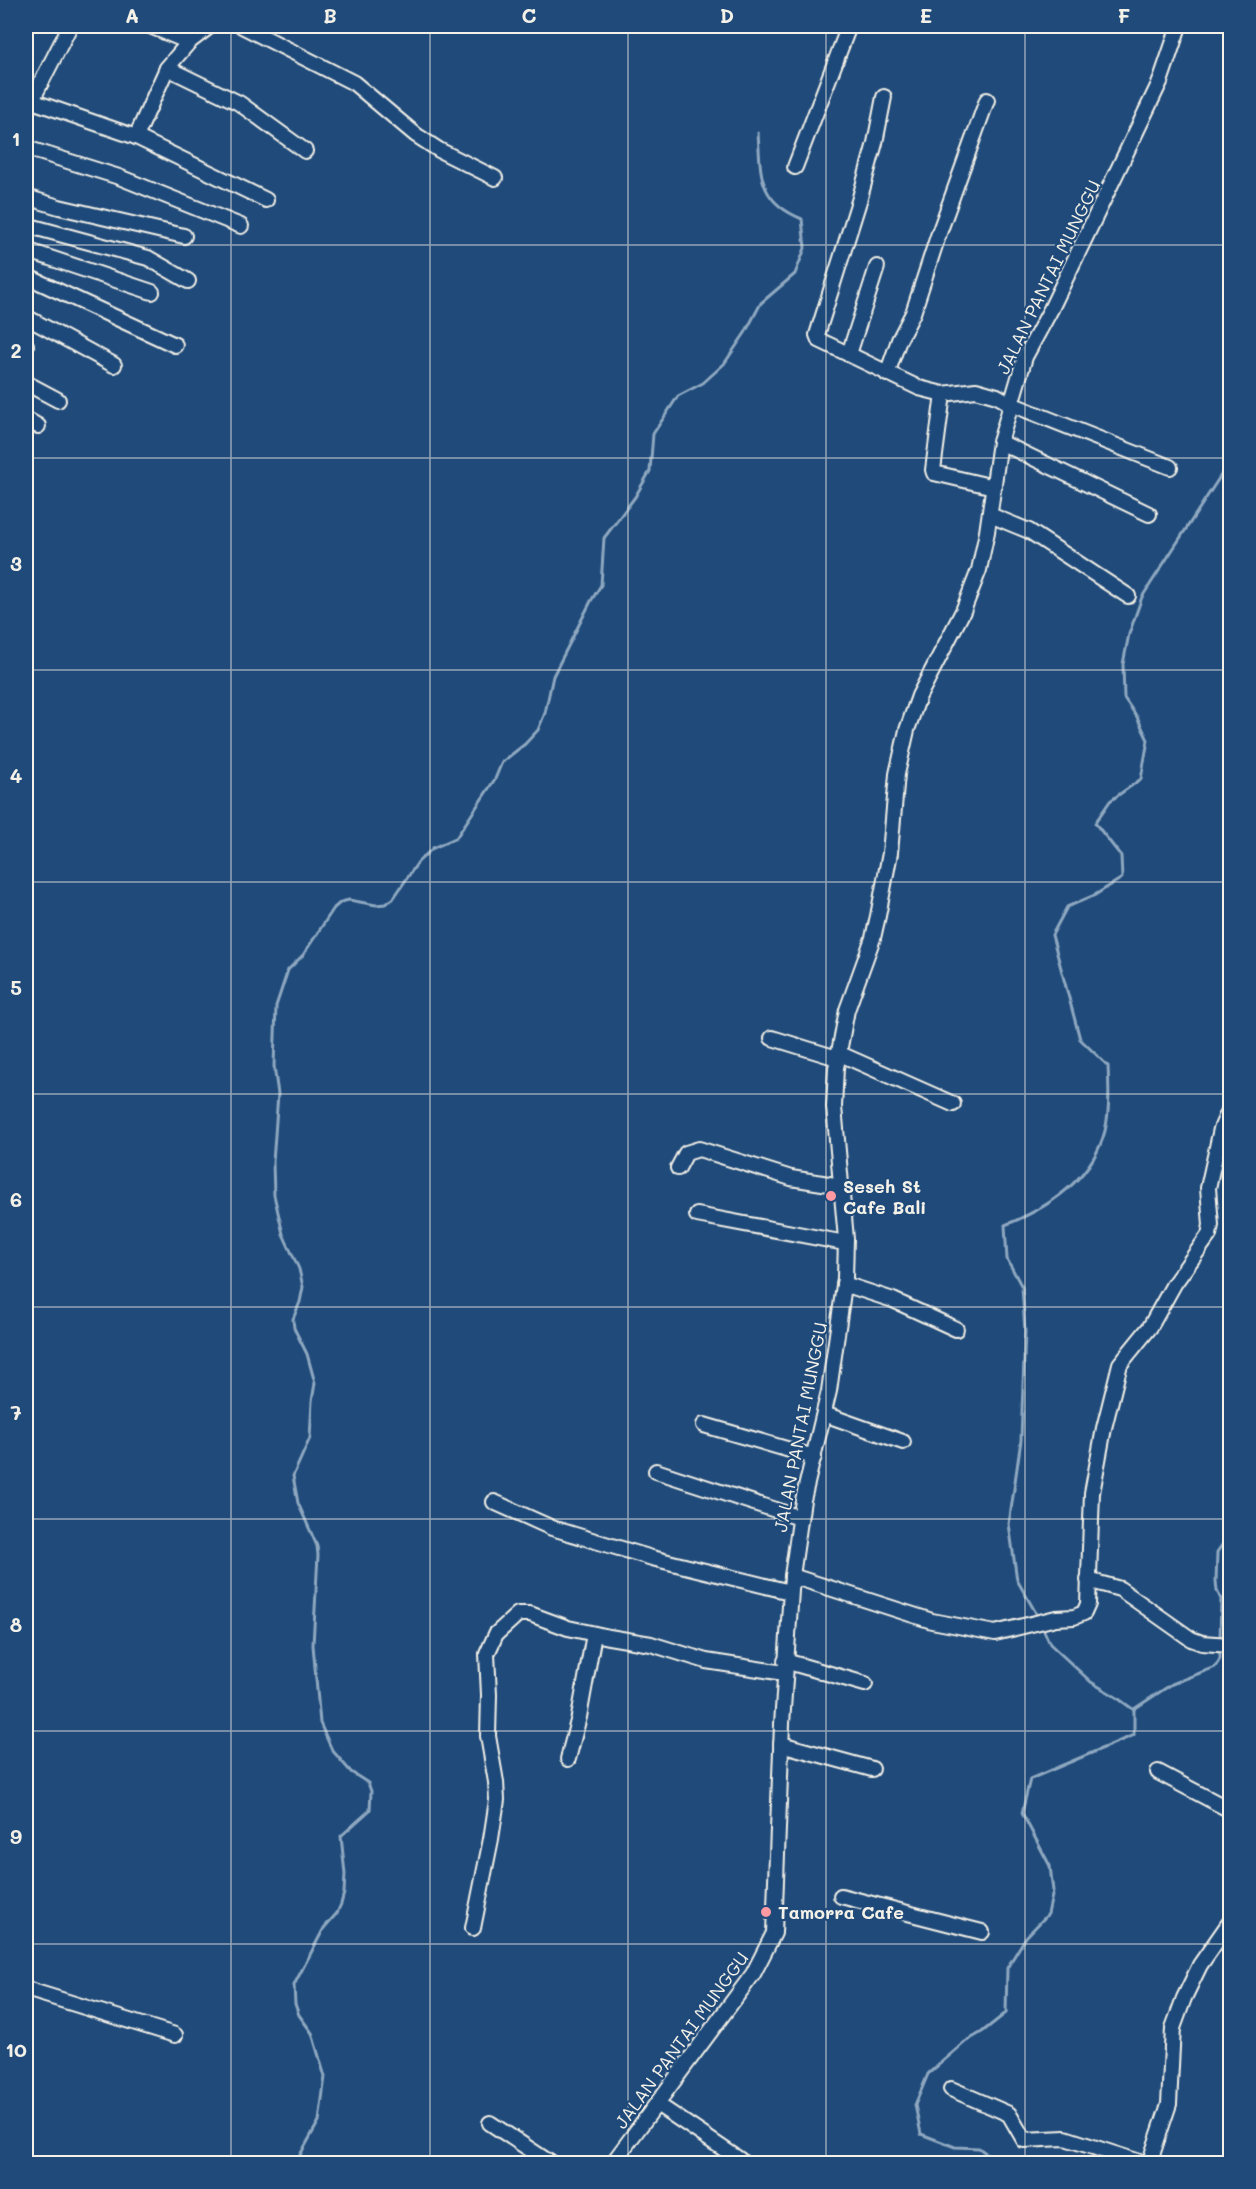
<svg xmlns="http://www.w3.org/2000/svg" width="1256" height="2189" font-family="Mali,sans-serif">
	<style>
		.lines { fill: none; stroke-linecap: round; stroke-linejoin: round }
		.stream { stroke: #8fa8c0; stroke-width: 3 }
		.minor-casing { stroke: #f4f1e8; stroke-width: 18 }
		.minor { stroke: #1f4a7a; stroke-width: 14 }
		.grid { fill: none; stroke: #f4f1e8; stroke-width: 1.5; stroke-opacity: 0.55 }
		.poi-dot { fill: #ff9aa2; stroke: #1f4a7a; stroke-width: 2 }
		.labels { text-anchor: middle; dominant-baseline: central; stroke-width: 4.5; stroke-linejoin: round; paint-order: stroke }
		.street-label { font-size: 18px; fill: #f4f1e8; stroke: #1f4a7a }
		.poi-label { font-size: 18px; font-weight: bold; fill: #f4f1e8; stroke: #1f4a7a; text-anchor: start }
		.neatline { fill: none; stroke: #f4f1e8; stroke-width: 2 }
		.grid-label { font-size: 20px; text-anchor: middle; font-weight: bold; fill: #f4f1e8 }
	</style>
	<rect width="100%" height="100%" fill="#1f4a7a"/>
	<filter id="ink" filterUnits="userSpaceOnUse"><feTurbulence type="fractalNoise" baseFrequency=".0167" numOctaves="2"/><feDisplacementMap in="SourceGraphic" scale="12" xChannelSelector="R" yChannelSelector="G"/><feConvolveMatrix kernelMatrix="1 2 1 2 8 2 1 2 1" color-interpolation-filters="sRGB"/></filter>
	<g filter="url(#ink)">
		<g class="lines">
			<g class="stream">
				<path d="M 1036,1613 L 1017,1580 L 1009,1524 L 1021,1440 L 1025,1331 L 1022,1287 L 1007,1259 L 1005,1225 C 1048,1208 1092,1179 1105,1131 C 1110,1110 1109,1087 1108,1066 L 1080,1039 L 1052,935 L 1067,907 L 1095,895 L 1122,878 L 1121,856 L 1095,823 L 1110,801 L 1141,779 L 1148,740 L 1137,717 L 1124,698 L 1123,664 L 1129,634 L 1142,597 L 1221,475 L 1230,457"/>
				<path d="M 1220,1640 L 1221,1599 L 1217,1591 L 1216,1581 L 1217,1552 L 1222,1545 L 1230,1545"/>
				<path d="M 1134,1709 L 1172,1684 L 1215,1667 L 1220,1659 L 1220,1647"/>
				<path d="M 295,2164 L 319,2121 L 325,2077 L 312,2033 L 299,2015 L 295,2004 L 294,1985 L 324,1928 L 337,1913 L 341,1904 L 344,1893 L 345,1874 L 341,1836 L 370,1810 L 371,1791 L 368,1783 L 351,1772 L 332,1750 L 320,1723 L 313,1645 L 318,1555 L 317,1546 L 298,1503 L 293,1476 L 310,1438 L 312,1401 L 315,1383 L 307,1354 L 294,1328 L 293,1319 L 300,1302 L 303,1287 L 299,1269 L 283,1234 L 274,1195 L 273,1162 L 278,1094 L 274,1066 L 276,1006 L 288,970 L 303,955 L 334,908 L 341,902 L 349,900 L 376,905 L 385,904 L 393,899 L 418,862 L 433,848 L 456,838 L 495,779 L 502,762 L 525,744 L 538,730 L 545,713 L 553,676 L 591,601 L 601,585 L 604,538 L 635,497 L 650,471 L 653,434 L 678,396 L 703,383 L 724,364 L 745,333 L 761,303 L 795,274 L 805,248 L 802,219 C 757,201 761,174 758,133"/>
				<path d="M 1000,2164 L 979,2148 L 955,2147 L 921,2134 L 915,2105 L 928,2074 L 965,2042 L 982,2032 L 1006,2013 L 1007,1968 L 1026,1937 L 1048,1914 L 1053,1891 L 1050,1866 L 1022,1813 L 1030,1779 L 1134,1735 L 1134,1710 L 1116,1697 L 1091,1682 L 1050,1644 L 1042,1626"/>
			</g>
			<defs>
				<g id="minor">
					<path d="M 150,26 L 189,42"/>
					<path d="M 242,26 L 354,83 L 416,135 L 439,150 L 495,178"/>
					<path d="M 167,68 L 239,103 L 305,151"/>
					<path d="M 884,97 L 875,143 L 859,201 L 817,335 L 819,340 L 919,388 L 943,394 L 976,390 L 997,396 L 1011,404 L 1170,467"/>
					<path d="M 26,99 L 136,137 L 266,200"/>
					<path d="M 26,112 L 70,26"/>
					<path d="M 136,137 L 167,68 L 189,42 L 210,26"/>
					<path d="M 26,148 L 119,177 L 241,226"/>
					<path d="M 795,167 L 849,26"/>
					<path d="M 26,197 L 59,207 L 184,236"/>
					<path d="M 26,225 L 148,258 L 188,281"/>
					<path d="M 26,250 L 152,292"/>
					<path d="M 26,276 L 175,345"/>
					<path d="M 26,317 L 114,365"/>
					<path d="M 26,345 L 26,346"/>
					<path d="M 849,354 L 877,267"/>
					<path d="M 887,374 L 899,340 L 913,313 L 938,236 L 987,100"/>
					<path d="M 26,383 L 58,400"/>
					<path d="M 943,394 L 933,470 L 934,473 L 994,487"/>
					<path d="M 26,419 L 38,426"/>
					<path d="M 1000,442 L 1149,514"/>
					<path d="M 990,515 L 1029,531 L 1128,596"/>
					<path d="M 772,1038 L 837,1058"/>
					<path d="M 838,1053 L 953,1104"/>
					<path d="M 678,1168 L 686,1153 L 699,1149 L 791,1178 L 841,1186"/>
					<path d="M 697,1215 L 845,1243"/>
					<path d="M 844,1284 L 893,1300 L 956,1329"/>
					<path d="M 824,1414 L 903,1442"/>
					<path d="M 704,1425 L 814,1457"/>
					<path d="M 656,1471 L 800,1518"/>
					<path d="M 494,1502 L 552,1528 L 652,1558 L 790,1592"/>
					<path d="M 792,1576 L 932,1621 L 995,1633 L 1056,1618 L 1074,1617 L 1084,1613 L 1088,1604 L 1092,1493 L 1104,1428 L 1120,1364 L 1150,1327 L 1174,1284 L 1209,1235 L 1211,1225 L 1208,1188 L 1221,1129 L 1230,1108"/>
					<path d="M 1088,1580 L 1120,1589 L 1191,1639 L 1202,1643 L 1230,1645"/>
					<path d="M 785,1661 L 865,1684"/>
					<path d="M 781,1744 L 872,1769"/>
					<path d="M 568,1759 L 579,1717 L 594,1634"/>
					<path d="M 1158,1772 L 1230,1810"/>
					<path d="M 841,1896 L 982,1932"/>
					<path d="M 473,1928 L 491,1839 L 497,1800 L 496,1782 L 488,1736 L 489,1695 L 487,1654 L 496,1634 L 518,1614 L 530,1614 L 568,1628 L 609,1637 L 651,1644 L 706,1661 L 784,1673"/>
					<path d="M 26,1989 L 175,2035"/>
					<path d="M 951,2089 L 1009,2114 L 1024,2140 L 1065,2138 L 1146,2164"/>
					<path d="M 657,2104 L 740,2160"/>
					<path d="M 490,2123 L 552,2164"/>
					<path d="M 612,2164 L 753,1974 L 774,1933 L 782,1724 L 792,1576 L 803,1500 L 829,1391 L 845,1278 L 846,1239 L 834,1107 L 836,1068 L 847,1010 L 873,938 L 878,916 L 890,853 L 897,774 L 907,730 L 919,696 L 963,611 L 979,570 L 987,532 L 1000,442 L 1025,357 L 1051,309 L 1160,82 L 1179,26"/>
					<path d="M 1149,2164 L 1169,2104 L 1173,2028 L 1184,1998 L 1200,1965 L 1230,1922"/>
				</g>
			</defs>
			<use href="#minor" class="minor-casing"/>
			<use href="#minor" class="minor"/>
		</g>
	</g>
	<path class="grid" d="M 231,26 L 231,2164M 430,26 L 430,2164M 628,26 L 628,2164M 826,26 L 826,2164M 1025,26 L 1025,2164M 26,245 L 1230,245M 26,458 L 1230,458M 26,670 L 1230,670M 26,882 L 1230,882M 26,1094 L 1230,1094M 26,1307 L 1230,1307M 26,1519 L 1230,1519M 26,1731 L 1230,1731M 26,1944 L 1230,1944"/>
	<g class="poi-dot">
		<circle cx="831" cy="1196" r="6"/>
		<circle cx="766" cy="1912" r="6"/>
	</g>
	<g class="labels">
		<g class="street-label">
			<text transform="translate(1048 277) rotate(-64)">JALAN PANTAI MUNGGU</text>
			<text transform="translate(800 1427) rotate(-79)">JALAN PANTAI MUNGGU</text>
			<text transform="translate(681 2040) rotate(-54)">JALAN PANTAI MUNGGU</text>
		</g>
		<g class="poi-label">
			<text x="843" y="1186">Seseh St<tspan x="843" dy="21">Cafe Bali</tspan></text>
			<text x="778" y="1912">Tamorra Cafe</text>
		</g>
	</g>
	<rect width="1256" height="2189" fill="none" stroke="#1f4a7a" stroke-width="66"/>
	<rect x="33" y="33" width="1190" height="2123" class="neatline"/>
	<g class="grid-label">
		<text x="132" y="23">A</text>
		<text x="330" y="23">B</text>
		<text x="529" y="23">C</text>
		<text x="727" y="23">D</text>
		<text x="926" y="23">E</text>
		<text x="1124" y="23">F</text>
		<text x="16" y="146">1</text>
		<text x="16" y="358">2</text>
		<text x="16" y="571">3</text>
		<text x="16" y="783">4</text>
		<text x="16" y="995">5</text>
		<text x="16" y="1207">6</text>
		<text x="16" y="1420">7</text>
		<text x="16" y="1632">8</text>
		<text x="16" y="1844">9</text>
		<text x="16" y="2057">10</text>
	</g>
</svg>
